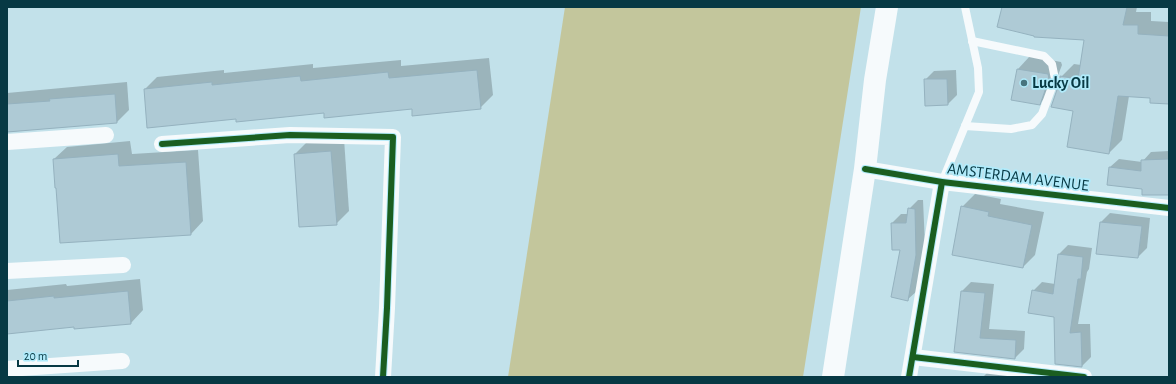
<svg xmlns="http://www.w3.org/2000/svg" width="1176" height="384" font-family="'Alegreya Sans',sans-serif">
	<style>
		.forest { fill: #c3c69c }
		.shadow { fill: #0003 }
		.building { fill: #aecad5; stroke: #95b2bf }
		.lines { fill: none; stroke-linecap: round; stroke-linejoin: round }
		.service { stroke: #f6fafc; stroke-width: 8 }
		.minor { stroke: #f6fafc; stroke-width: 16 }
		.trunk { stroke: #f6fafc; stroke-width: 22 }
		.cycleway-casing { stroke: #b1ebfb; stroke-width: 8 }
		.cycleway { stroke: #1b5e20; stroke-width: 6 }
		.poi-dot { fill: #48747e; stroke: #b1ebfb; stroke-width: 1.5 }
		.labels { text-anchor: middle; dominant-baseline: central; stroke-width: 3.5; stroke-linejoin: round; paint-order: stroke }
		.poi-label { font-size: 16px; font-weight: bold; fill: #073944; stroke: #b1ebfb; text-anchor: start }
		.street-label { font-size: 16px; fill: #073944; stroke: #b1ebfb }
	</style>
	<rect width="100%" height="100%" fill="#c2e1ea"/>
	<path class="forest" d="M 565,7 L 861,7 L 803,377 L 508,377 Z"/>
	<g class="shadow">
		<path d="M 1006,7 L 1137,7 L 1136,12 L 1151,12 L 1151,21 L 1169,22 L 1169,123 L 1168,123 L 1168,103 L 1151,97 L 1129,96 L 1122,140 L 1109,153 L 1074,110 L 1061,81 L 1061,77 L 1074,64 L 1081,65 L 1085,40 Z"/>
		<path d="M 1030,56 L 1061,62 L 1062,65 L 1052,91 L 1039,104 L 1018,69 Z"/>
		<path d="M 489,58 L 493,95 L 480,108 L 413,108 L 325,112 L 237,118 L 145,89 L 157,77 L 224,70 L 224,73 L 313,64 L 313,68 L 401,60 L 401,66 Z"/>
		<path d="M 956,70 L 957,95 L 948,104 L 925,80 L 934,71 Z"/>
		<path d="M 127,82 L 129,110 L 117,122 L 7,132 L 7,93 Z"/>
		<path d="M 344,139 L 349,211 L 336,224 L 300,226 L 295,154 L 308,141 Z"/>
		<path d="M 130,141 L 132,154 L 198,150 L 203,221 L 191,234 L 54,159 L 67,147 Z"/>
		<path d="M 1169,151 L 1169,194 L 1143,188 L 1108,184 L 1110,167 L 1119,159 L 1142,162 L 1151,152 Z"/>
		<path d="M 975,194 L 1001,199 L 1000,204 L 1044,212 L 1035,255 L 1023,267 L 962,207 Z"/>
		<path d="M 918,200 L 923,200 L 925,245 L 917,291 L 907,300 L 901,249 L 892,223 L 901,214 L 908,214 L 909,209 Z"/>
		<path d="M 1110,213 L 1150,218 L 1147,248 L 1138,257 L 1101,222 Z"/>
		<path d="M 1068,245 L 1092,248 L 1089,269 L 1087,272 L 1078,324 L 1090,324 L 1091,357 L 1082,366 L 1055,316 L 1033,291 L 1042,282 L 1055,284 L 1059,254 Z"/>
		<path d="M 140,279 L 143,310 L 131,323 L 75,326 L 7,333 L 7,290 L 66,284 L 67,286 Z"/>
		<path d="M 971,282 L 994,284 L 989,329 L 1025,331 L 1024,349 L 1015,358 L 955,351 L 962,291 Z"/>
		<path d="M 997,363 L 1022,377 L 983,377 Z"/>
	</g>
	<g class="building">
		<path d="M 1002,7 L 1127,7 L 1123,25 L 1138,25 L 1138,34 L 1169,36 L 1169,104 L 1150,103 L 1150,98 L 1118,96 L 1109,154 L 1067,147 L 1073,111 L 1051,107 L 1060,81 L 1060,76 L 1078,79 L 1084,40 L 1034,37 L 1034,36 L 997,27 Z"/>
		<path d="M 1017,69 L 1048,74 L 1049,79 L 1040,105 L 1011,100 Z"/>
		<path d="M 477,70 L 481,109 L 412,116 L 412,109 L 324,118 L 324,113 L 236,122 L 236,119 L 147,128 L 144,89 L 212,82 L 212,85 L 300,76 L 301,81 L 388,72 L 389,78 Z"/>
		<path d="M 924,79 L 947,79 L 948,105 L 925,106 Z"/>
		<path d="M 115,94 L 117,123 L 7,132 L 7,104 L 50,101 L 49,99 Z"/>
		<path d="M 331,151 L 337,225 L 299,227 L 294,154 Z"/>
		<path d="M 118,154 L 119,166 L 186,162 L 191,235 L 60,243 L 56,188 L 55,188 L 53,159 Z"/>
		<path d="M 1169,159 L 1169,195 L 1142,195 L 1142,189 L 1107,185 L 1109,167 L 1141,171 L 1141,160 Z"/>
		<path d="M 961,206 L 989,212 L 988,216 L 1032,225 L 1023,268 L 952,255 Z"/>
		<path d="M 908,208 L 915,209 L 916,255 L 908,301 L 891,297 L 900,250 L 892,250 L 891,223 L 906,223 Z"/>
		<path d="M 1100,222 L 1142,226 L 1138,258 L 1096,254 Z"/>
		<path d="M 1058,254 L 1083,257 L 1081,279 L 1078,279 L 1070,333 L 1081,332 L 1082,367 L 1055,364 L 1054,317 L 1028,313 L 1032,290 L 1053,294 Z"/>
		<path d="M 128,291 L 131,324 L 74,329 L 74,327 L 7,334 L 7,301 L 54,296 L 54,298 Z"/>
		<path d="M 961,291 L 985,293 L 980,338 L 1016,340 L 1015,359 L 954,352 Z"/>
	</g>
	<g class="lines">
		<g class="service">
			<path d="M 965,126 L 1011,129 L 1032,125 L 1042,114 L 1055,79 L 1052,64 L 1044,56 L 972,41"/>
			<path d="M 942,182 L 979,92 L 978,68 L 965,7"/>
		</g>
		<g class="minor">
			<path d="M 7,142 L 106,135"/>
			<path d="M 162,144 L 290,135 L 393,137 L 387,308 L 383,377"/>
			<path d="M 865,169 L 942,182 L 1169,208"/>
			<path d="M 7,271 L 123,265"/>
			<path d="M 913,357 L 1084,377"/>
			<path d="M 7,369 L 122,361"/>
			<path d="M 909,377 L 942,182"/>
		</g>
		<path class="trunk" d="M 833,377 L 865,169 L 875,80 L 887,7"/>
		<defs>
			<g id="cycleway">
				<path d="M 162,144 L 290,135 L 393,137 L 387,308 L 383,377"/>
				<path d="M 865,169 L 942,182 L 1169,208"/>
				<path d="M 913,357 L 1084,377"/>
				<path d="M 909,377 L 942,182"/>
			</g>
		</defs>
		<use href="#cycleway" class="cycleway-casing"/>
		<use href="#cycleway" class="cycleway"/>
	</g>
	<circle class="poi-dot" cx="1024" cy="83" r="4"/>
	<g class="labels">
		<g class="poi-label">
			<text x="1032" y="83">Lucky Oil</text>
		</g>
		<g class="street-label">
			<text transform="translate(1018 177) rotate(7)">AMSTERDAM AVENUE</text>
		</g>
	</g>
	<rect width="1176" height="384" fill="none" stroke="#073944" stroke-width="16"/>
	<path d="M18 360v6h60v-6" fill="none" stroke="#073944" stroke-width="2"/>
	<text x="24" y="360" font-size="12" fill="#073944" stroke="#b1ebfb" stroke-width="3" paint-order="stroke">20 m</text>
</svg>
